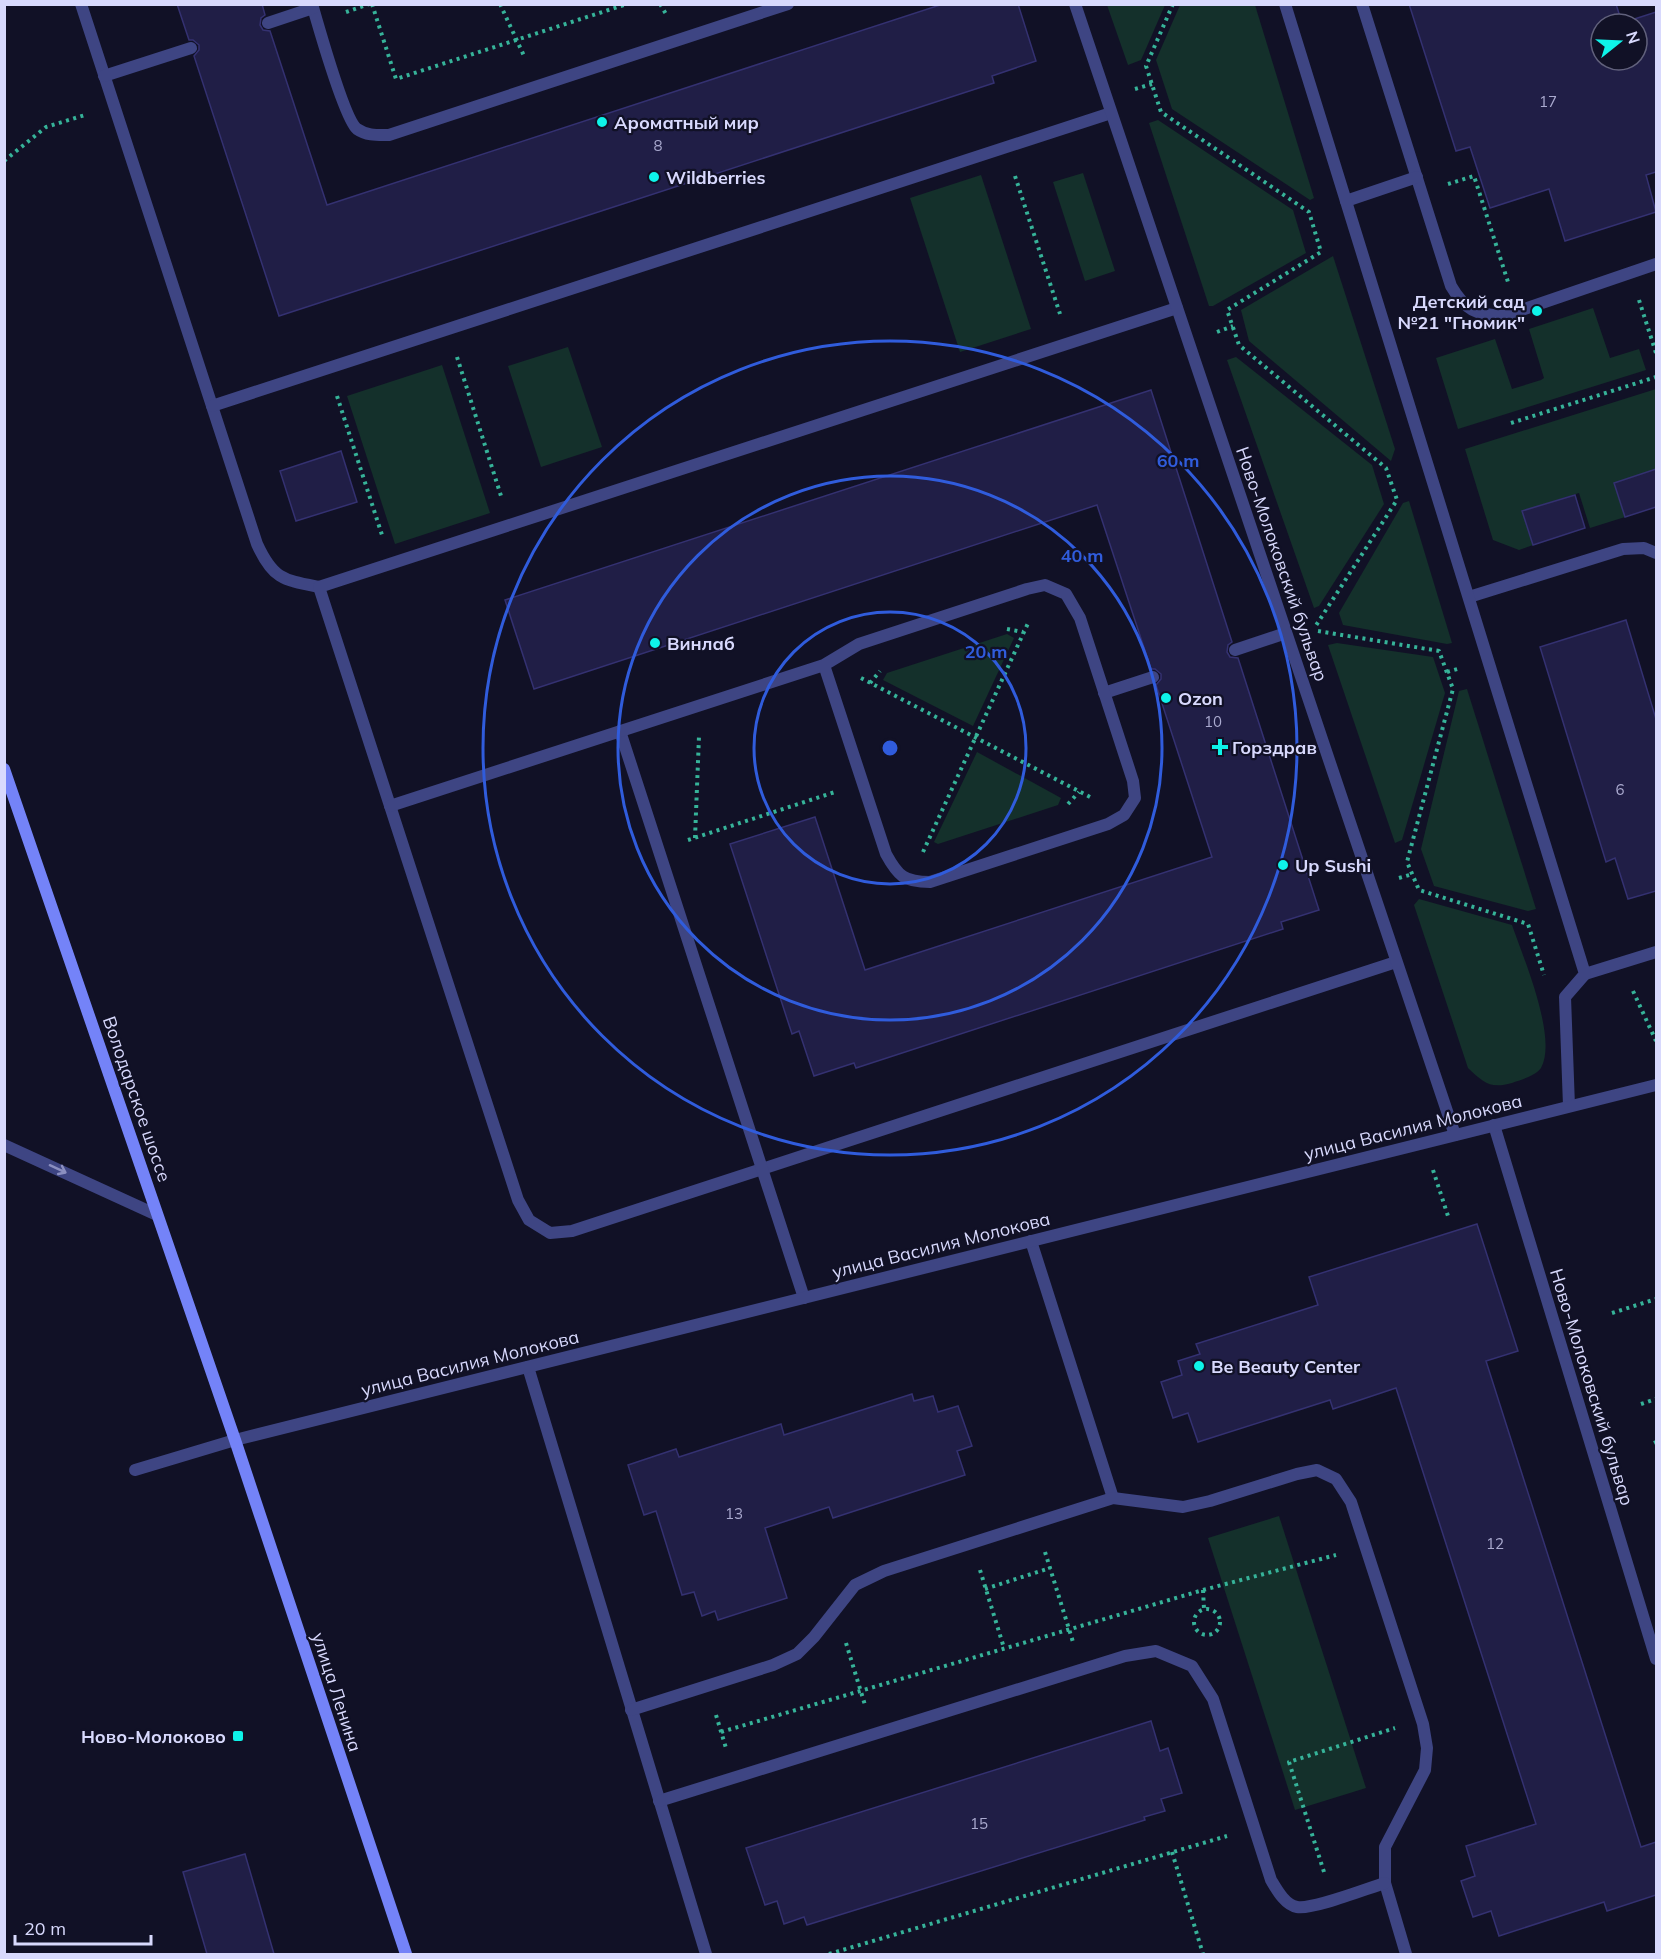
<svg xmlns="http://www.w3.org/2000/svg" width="1661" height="1959" font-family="Mulish,sans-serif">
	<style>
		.green { fill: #14302b }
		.building { fill: #201e46; stroke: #343171; stroke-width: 1.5; fill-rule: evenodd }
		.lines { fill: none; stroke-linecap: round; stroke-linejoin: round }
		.path { stroke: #36b399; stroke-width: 4; stroke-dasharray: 3 4.5; stroke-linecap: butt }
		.lane { stroke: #3e4583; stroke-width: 12 }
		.street { stroke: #3e4583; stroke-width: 12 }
		.secondary { stroke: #7483f8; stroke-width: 12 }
		.oneway { stroke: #8b8fc0 }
		.ring { fill: none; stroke: #305cdc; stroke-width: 3 }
		.poi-dot { fill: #0ef3e9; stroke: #111126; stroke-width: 2 }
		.labels { text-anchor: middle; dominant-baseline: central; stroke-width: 4.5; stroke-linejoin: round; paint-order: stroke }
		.number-label { font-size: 15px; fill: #aaaacf }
		.poi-label { font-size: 18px; font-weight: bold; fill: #d8d9fd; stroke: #111126; text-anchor: start }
		.street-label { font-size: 18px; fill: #d8d9fd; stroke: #111126 }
		.centre { fill: #305cdc; stroke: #111126; stroke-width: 3 }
		.ring-label { font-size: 18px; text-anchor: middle; font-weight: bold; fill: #305cdc; stroke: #111126; stroke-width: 4.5; stroke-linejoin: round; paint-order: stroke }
	</style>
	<rect width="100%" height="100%" fill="#111126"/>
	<g class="green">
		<path d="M 1107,5 L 1165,5 L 1141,60 L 1128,65 Z"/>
		<path d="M 1180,5 L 1255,5 L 1314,198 L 1310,200 L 1172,109 L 1156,60 Z"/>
		<path d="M 1158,120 L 1293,210 L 1306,253 L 1213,306 L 1209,306 L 1149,123 Z"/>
		<path d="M 1083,173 L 1115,271 L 1085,281 L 1053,182 Z"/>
		<path d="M 981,175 L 1031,329 L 960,352 L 910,198 Z"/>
		<path d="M 1333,256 L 1395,449 L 1391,461 L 1249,341 L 1241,310 Z"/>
		<path d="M 1593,308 L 1610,358 L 1639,349 L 1646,370 L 1458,429 L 1436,358 L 1495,339 L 1512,389 L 1541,380 L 1544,378 L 1529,329 Z"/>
		<path d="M 568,347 L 602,447 L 541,467 L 508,366 Z"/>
		<path d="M 1236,357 L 1372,465 L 1384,504 L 1319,606 L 1314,608 L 1227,360 Z"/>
		<path d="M 442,365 L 490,513 L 395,544 L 347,396 Z"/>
		<path d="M 1656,389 L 1656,469 L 1614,483 L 1625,517 L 1590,528 L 1579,493 L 1522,511 L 1533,545 L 1519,550 L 1493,540 L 1465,449 Z"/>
		<path d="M 1409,501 L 1452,643 L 1447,644 L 1343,625 L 1339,613 L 1403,503 Z"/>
		<path d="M 1007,634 L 1014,638 L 973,726 L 883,680 L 887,673 Z"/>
		<path d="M 1337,643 L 1433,657 L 1445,693 L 1402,840 L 1395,843 L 1328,645 Z"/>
		<path d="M 1467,689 L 1536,909 L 1528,911 L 1434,886 L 1421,849 L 1459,691 Z"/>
		<path d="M 977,752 L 1061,798 L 1058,805 L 938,844 L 934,842 Z"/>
		<path d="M 1419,899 L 1512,925 C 1523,957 1558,1038 1541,1068 C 1535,1076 1521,1080 1512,1083 C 1490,1089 1484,1083 1468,1068 L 1414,905 Z"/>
		<path d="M 1279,1516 L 1366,1788 L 1295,1810 L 1208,1538 Z"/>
	</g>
	<g class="building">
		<path d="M 177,4 L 262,4 L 265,15 L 261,18 L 260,25 L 263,30 L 270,31 L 327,205 L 943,4 L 1018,4 L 1036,61 L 992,76 L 994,83 L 279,316 L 194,56 L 199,50 L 199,45 L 193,40 L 189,40 Z"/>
		<path d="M 1409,4 L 1616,4 L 1622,23 L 1656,12 L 1656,172 L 1646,175 L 1656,212 L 1565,241 L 1549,189 L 1490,208 L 1470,147 L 1456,151 ZM 1601,24 L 1637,24 L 1637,60 L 1601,60 Z"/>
		<path d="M 1151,390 L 1232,642 L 1228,645 L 1227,652 L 1230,657 L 1238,658 L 1319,910 L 1281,922 L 1283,929 L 856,1068 L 854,1063 L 814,1076 L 799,1031 L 792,1034 L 730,844 L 815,817 L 865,970 L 1212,857 L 1156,685 L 1161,679 L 1161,674 L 1155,669 L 1151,669 L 1097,505 L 534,689 L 505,600 Z"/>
		<path d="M 341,451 L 357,502 L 296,521 L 280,471 Z"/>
		<path d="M 1656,469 L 1656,507 L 1625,517 L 1614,483 Z"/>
		<path d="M 1575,495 L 1585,528 L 1533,545 L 1522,511 Z"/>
		<path d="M 1626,620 L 1656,719 L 1656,891 L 1628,899 L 1615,858 L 1606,862 L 1540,647 Z"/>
		<path d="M 1477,1224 L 1518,1351 L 1486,1361 L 1641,1847 L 1656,1842 L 1656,1895 L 1607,1911 L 1604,1902 L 1499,1936 L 1491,1911 L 1473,1917 L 1461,1881 L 1475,1876 L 1466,1846 L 1536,1824 L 1396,1388 L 1333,1409 L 1330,1400 L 1198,1442 L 1188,1413 L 1173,1418 L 1161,1382 L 1182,1375 L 1178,1361 L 1200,1354 L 1196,1344 L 1318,1305 L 1309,1277 Z"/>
		<path d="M 912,1394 L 914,1401 L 933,1396 L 938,1412 L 958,1406 L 972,1446 L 957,1451 L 965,1475 L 833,1518 L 829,1507 L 765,1528 L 787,1598 L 718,1620 L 715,1611 L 702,1616 L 694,1592 L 682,1595 L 656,1511 L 644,1515 L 628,1465 L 676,1449 L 679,1457 L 781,1424 L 784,1435 Z"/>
		<path d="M 1151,1721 L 1160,1751 L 1168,1748 L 1182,1793 L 1161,1799 L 1165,1811 L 1144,1817 L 1145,1820 L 807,1925 L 804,1917 L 784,1924 L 777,1901 L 765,1905 L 746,1848 Z"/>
		<path d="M 245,1854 L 274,1954 L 207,1954 L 183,1872 Z"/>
	</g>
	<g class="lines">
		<g class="path">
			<path d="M 372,4 L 396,79 L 627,4"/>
			<path d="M 500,4 L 525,58"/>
			<path d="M 660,4 L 666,14"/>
			<path d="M 1173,4 L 1146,66 L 1161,112 L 1309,212 L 1321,252 L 1227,310 L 1239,345 L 1386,468 L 1397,500 L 1315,627"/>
			<path d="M 346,12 L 369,4"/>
			<path d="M 1135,89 L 1152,84"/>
			<path d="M 4,161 L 46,127 L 85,115"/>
			<path d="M 1015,176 L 1060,314"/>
			<path d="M 1448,184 L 1474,176 L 1508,282"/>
			<path d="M 1639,300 L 1656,353"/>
			<path d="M 1217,332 L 1233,326"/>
			<path d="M 457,357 L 501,496"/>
			<path d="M 337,396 L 382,535"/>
			<path d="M 1511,423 L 1656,377"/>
			<path d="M 1007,629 L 1023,632"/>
			<path d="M 1318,631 L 1439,651 L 1453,689 L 1407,862 L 1419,890 L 1528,924 L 1544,975"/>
			<path d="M 1447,672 L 1461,668"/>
			<path d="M 861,678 L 1092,798"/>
			<path d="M 870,683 L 880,671"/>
			<path d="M 1068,804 L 1079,792"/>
			<path d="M 695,838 L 699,736"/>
			<path d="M 688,840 L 835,792"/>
			<path d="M 923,852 L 1029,621"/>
			<path d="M 1399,878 L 1413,874"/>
			<path d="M 1633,991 L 1656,1041"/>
			<path d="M 1433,1170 L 1448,1216"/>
			<path d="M 1612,1313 L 1656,1299"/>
			<path d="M 1641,1404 L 1656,1399"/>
			<path d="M 1654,1443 L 1656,1442"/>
			<path d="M 1045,1552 L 1073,1642"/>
			<path d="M 980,1570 L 1004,1648"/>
			<path d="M 985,1589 L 1050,1568"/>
			<path d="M 1203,1590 L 1204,1609"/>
			<circle cx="1207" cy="1622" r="13"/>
			<path d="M 846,1643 L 865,1705"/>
			<path d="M 716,1715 L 726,1748"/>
			<path d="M 721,1732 L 1203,1590 L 1336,1555"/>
			<path d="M 1172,1852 L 1203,1954"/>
			<path d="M 1324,1872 L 1289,1762 L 1395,1728"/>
			<path d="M 829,1954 L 1227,1836"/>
		</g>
		<g class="lane">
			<path d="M 81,4 L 257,544 C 273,579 283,580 319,587"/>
			<path d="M 312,4 C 318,25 345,120 357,129 C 367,136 378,135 389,135 L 788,4"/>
			<path d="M 1362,4 L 1451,286 C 1465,310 1476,315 1504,316 L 1656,264"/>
			<path d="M 268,23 L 313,8"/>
			<path d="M 104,76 L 191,48"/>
			<path d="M 1346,201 L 1417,177"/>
			<path d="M 1177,308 L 319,587 L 518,1200 L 529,1220 L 550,1233 L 572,1231 L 1396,962"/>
			<path d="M 212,406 L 1111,113"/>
			<path d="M 1469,597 L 1623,549 L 1644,548 L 1656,553"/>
			<path d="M 1235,650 L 1286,633"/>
			<path d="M 1104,693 L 1153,677"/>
			<path d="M 620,731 L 804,1298"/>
			<path d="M 390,806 L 824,665 L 859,644 L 1027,589 L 1045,585 L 1066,594 L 1080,618 L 1133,781 L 1135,798 L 1124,815 L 1108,824 L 930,882 C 904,882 898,876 886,854 L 824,665"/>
			<path d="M 1585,974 L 1656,952"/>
			<path d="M 4,1145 L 157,1215"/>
			<path d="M 1031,1241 L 1113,1498"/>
			<path d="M 528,1367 L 706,1954"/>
			<path d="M 135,1470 L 235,1440"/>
			<path d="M 631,1710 L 773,1665 L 797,1654 L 814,1637 L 855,1585 L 884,1571 L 1113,1498 L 1183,1507 L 1210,1501 L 1297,1474 L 1317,1470 L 1336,1479 L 1351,1502 L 1423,1724 L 1427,1748 L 1425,1770 L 1385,1847 L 1385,1883 L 1406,1954"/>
			<path d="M 659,1801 L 1125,1656 L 1156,1651 L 1192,1666 L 1213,1699 L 1271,1880 C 1277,1890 1285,1905 1297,1907 C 1313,1910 1368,1888 1385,1883"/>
		</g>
		<g class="street">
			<path d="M 1075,4 L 1455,1135"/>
			<path d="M 1285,4 L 1585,974 L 1565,997 L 1569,1106"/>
			<path d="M 1494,1125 L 1656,1659"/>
			<path d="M 235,1440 L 1656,1085"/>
		</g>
		<path class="secondary" d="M 4,769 L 235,1440 L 406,1954"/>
	</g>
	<defs><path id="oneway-shaft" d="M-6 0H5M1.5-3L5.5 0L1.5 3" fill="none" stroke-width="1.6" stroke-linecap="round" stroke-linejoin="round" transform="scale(1.5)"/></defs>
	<use class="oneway" href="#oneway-shaft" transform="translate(58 1169) rotate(25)"/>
	<g class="ring">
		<circle cx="890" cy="748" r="136"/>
		<circle cx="890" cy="748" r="272"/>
		<circle cx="890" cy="748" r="407"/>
	</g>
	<g class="poi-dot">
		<circle cx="602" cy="122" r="6"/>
		<circle cx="654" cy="177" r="6"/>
		<circle cx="1537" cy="311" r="6"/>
		<circle cx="655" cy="643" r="6"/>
		<circle cx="1166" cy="698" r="6"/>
		<path d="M1217 738h6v6h6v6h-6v6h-6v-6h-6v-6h6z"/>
		<circle cx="1283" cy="865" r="6"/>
		<circle cx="1199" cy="1366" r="6"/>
		<rect x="232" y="1730" width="12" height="12" rx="3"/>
	</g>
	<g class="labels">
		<g class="number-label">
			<text x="1548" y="101">17</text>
			<text x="658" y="145">8</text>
			<text x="1213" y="721">10</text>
			<text x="1620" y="789">6</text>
			<text x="734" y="1513">13</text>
			<text x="1495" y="1543">12</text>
			<text x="979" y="1823">15</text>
		</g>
		<g class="poi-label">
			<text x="614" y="122">Ароматный мир</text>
			<text x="666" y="177">Wildberries</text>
			<text x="1525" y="301" text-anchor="end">Детский сад<tspan x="1525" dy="21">№21 "Гномик"</tspan></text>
			<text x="667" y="643">Винлаб</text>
			<text x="1178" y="698">Ozon</text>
			<text x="1232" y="747">Горздрав</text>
			<text x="1295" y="865">Up Sushi</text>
			<text x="1211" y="1366">Be Beauty Center</text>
			<text x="226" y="1736" text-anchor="end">Ново-Молоково</text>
		</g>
		<g class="street-label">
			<text transform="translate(1282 564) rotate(71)">Ново-Молоковский бульвар</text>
			<text transform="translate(137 1099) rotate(71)">Володарское шоссе</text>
			<text transform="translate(1413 1127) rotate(-14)">улица Василия Молокова</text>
			<text transform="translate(941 1245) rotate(-14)">улица Василия Молокова</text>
			<text transform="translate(470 1363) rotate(-14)">улица Василия Молокова</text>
			<text transform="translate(1592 1387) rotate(73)">Ново-Молоковский бульвар</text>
			<text transform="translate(337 1692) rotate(72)">улица Ленина</text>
		</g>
	</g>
	<circle cx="890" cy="748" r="9" class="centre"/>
	<g class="ring-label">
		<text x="1178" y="467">60 m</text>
		<text x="1082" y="562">40 m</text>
		<text x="986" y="658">20 m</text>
	</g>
	<rect width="1661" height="1959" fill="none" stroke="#d8d9fd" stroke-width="12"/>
	<g transform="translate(1619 42) rotate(72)"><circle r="28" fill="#111126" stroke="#61617c" stroke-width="1.5"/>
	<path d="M0-4.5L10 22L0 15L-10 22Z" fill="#0ef3e9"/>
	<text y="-9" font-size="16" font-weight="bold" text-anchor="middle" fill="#d8d9fd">N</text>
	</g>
	<path d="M15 1935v9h136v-9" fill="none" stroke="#d8d9fd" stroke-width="3"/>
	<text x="24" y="1935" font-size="18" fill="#d8d9fd" stroke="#111126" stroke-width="4.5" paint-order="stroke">20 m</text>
</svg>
